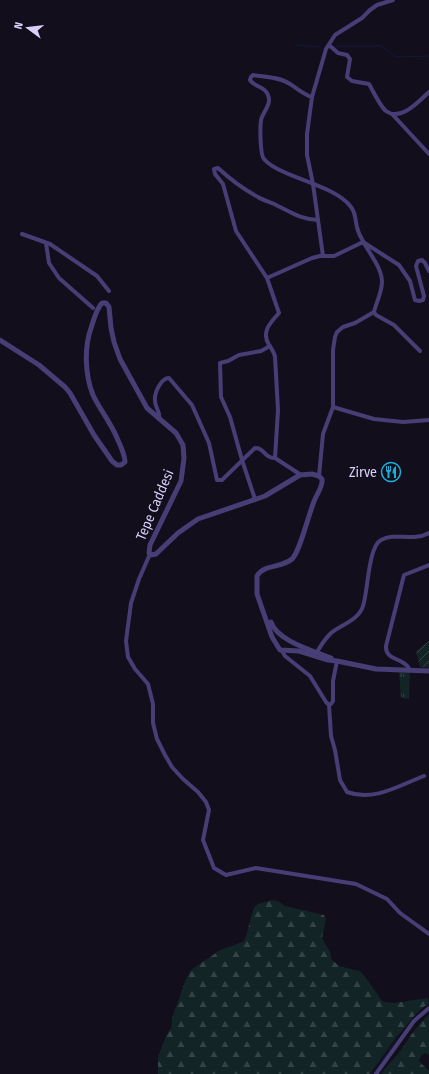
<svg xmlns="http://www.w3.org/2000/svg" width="429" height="1074" font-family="'Fira Sans Condensed',sans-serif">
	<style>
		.forest { fill: url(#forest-firs) }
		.park { fill: url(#park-tufts) }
		.garden { fill: url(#garden-furrows) }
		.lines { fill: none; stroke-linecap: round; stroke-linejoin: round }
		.stream { stroke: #101a39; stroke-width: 1 }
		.minor { stroke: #473e76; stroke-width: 4 }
		.tertiary { stroke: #473e76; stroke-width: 5 }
		.labels { text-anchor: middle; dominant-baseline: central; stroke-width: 3.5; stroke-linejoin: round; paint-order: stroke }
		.poi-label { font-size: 14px; fill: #d9cffa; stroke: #120e1c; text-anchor: end }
		.street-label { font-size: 14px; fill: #d9cffa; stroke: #120e1c }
	</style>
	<defs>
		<pattern id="forest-firs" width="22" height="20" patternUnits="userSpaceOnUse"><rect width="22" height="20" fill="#122426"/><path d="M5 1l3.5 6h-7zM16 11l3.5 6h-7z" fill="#344346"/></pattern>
		<pattern id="park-tufts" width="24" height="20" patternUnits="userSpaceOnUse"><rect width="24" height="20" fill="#122426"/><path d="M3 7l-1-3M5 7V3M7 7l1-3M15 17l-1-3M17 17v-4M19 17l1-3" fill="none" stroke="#344346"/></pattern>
		<pattern id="garden-furrows" width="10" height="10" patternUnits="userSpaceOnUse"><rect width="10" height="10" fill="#122426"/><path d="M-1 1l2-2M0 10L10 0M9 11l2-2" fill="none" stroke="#344346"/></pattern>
	</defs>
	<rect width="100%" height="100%" fill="#120e1c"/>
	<g class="forest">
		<path d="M 272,900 L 278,901 L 285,906 L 324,915 L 326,919 L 322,938 L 331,954 L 331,959 L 339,966 L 359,971 L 363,974 L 378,995 L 380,999 L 384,1002 L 394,1003 L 428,998 L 429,1004 C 415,1010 408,1027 397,1036 L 370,1074 L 158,1074 L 158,1057 L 166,1036 L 171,1028 L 172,1018 L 186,979 L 191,970 L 220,950 L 234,945 L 244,941 L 246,936 L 254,907 L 258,904 Z"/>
		<path d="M 429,1014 L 429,1055 L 425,1053 L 421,1056 L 419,1061 L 429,1071 L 429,1074 L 381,1074 C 388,1064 398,1055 405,1044 C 412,1033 420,1023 429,1014 Z"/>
	</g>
	<path class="park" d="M 399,671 L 410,671 L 409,699 L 401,698 Z"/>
	<path class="garden" d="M 429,641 L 429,668 L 420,667 L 416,651 Z"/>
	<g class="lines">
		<g class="stream">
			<path d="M 295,45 L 320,47"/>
			<path d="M 336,46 L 381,46 L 396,57 L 429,56"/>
			<path d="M 373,1074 L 396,1040"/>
		</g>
		<g class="minor">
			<path d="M 329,45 L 338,53 L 347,55 L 350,59 L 347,77 L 352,81 L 369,84 C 373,91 380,106 386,111 C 401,122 419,101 429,92"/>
			<path d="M 312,97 C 303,94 298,89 290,84 C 280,77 265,77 253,75 L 251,77 L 250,80 C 254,87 265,86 268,95 C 272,104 263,112 261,120 C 260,127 260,155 264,159 C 269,165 277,169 284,172 C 303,181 339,190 351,207 C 356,213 355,220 357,227 C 358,232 360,236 363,241 C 369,253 382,268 382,282 C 382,292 376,303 374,312 L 355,323 L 343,327 L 337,332 L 335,337 L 333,350 L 333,407 L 323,434 L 319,476"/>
			<path d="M 392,114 L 429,154"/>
			<path d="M 22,234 L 50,244 L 97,276 L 109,291"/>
			<path d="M 46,243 L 49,263 L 59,278 L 93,308"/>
			<path d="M 323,256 L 313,184 L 307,155 L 307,134 L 312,97 L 326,49 L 335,35 L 362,18 L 370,10 L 377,5 L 393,0"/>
			<path d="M 267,278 L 312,258 L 320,256 L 334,256 L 363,242 L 399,265 L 410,281 L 415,300 L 419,301 L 423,300 L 424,296 L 416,266 L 418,261 L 422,260 L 425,263 L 429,271"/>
			<path d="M 374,312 L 376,315 L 394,325 L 420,351"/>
			<path d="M 333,407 L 374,419 L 403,422 L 429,420"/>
			<path d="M 159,419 C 161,412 155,408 155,401 C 154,393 161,378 169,378 L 192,405 L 209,443 L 217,480 L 222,480 L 255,448 C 264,447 265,459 275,458 L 301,475"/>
			<path d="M 275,458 L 278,410 L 275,357 C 274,352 272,349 269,345 C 261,332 270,323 279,313 L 267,278 L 236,231 L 223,184 L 215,174 L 214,169 L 218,168 C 230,179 243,189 258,197 C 264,201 271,202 278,206 C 291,212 302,220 318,220"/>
			<path d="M 255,499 L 242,460 L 230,417 L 221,397 L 220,363 L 228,361 L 239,355 L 261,351 L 270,346"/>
			<path d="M 150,554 L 139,579 L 131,603 L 126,641 L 128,657 L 135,669 L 148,684 L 153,704 L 153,723 L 157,739 L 165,755 L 172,767 L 183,779 L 198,792 L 206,802 L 209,810 L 203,840 L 214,868 L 226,875 L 256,868 L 356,884 L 387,899 L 400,913 L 429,934"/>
			<path d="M 282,651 L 285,656 L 310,676 L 326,702 L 329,705 L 331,704 L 333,701 L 333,681 L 337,661"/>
			<path d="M 317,652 C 321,645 325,639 331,633 C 341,625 359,620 363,606 C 368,592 368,547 381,540 C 395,532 413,542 429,533"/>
			<path d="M 410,670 C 404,657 385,661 386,646 L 404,575 L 429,565"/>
			<path d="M 329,705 L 331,736 L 335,750 L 340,780 L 347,792 C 374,802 400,785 424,776"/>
			<path d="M 376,1074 L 414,1021 L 429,1008"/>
		</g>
		<g class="tertiary">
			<path d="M 0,340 L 39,365 L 65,387 L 70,393 L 94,435 L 112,461 L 117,465 L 121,465 L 125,462 C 125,454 120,445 117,438 C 111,423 100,410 93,395 C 85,375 84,348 91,328 C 94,320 96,309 102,303 L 106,303 L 109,307 L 111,328 L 114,342 L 120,359 L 147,408 L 176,433 L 183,445 L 184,458 L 181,481 L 150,545 L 149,553 L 151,555 L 156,554 L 178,533 L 198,519 L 265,496 L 300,475 L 312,474 L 319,476 L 322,479 C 323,486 318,492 315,499 C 309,512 300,552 292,559 C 282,568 264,564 257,576 L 257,594 L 272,637 L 280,650 L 299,651 L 328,660 L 337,661 L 376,669 L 429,671"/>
			<path d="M 271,622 C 277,641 314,651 331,658"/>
		</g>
	</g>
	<defs>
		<symbol id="restaurant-ring" viewBox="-11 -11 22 22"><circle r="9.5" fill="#120e1c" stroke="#19b0db" stroke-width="1.5"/><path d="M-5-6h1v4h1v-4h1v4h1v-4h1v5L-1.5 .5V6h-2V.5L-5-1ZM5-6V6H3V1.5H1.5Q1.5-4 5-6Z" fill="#19b0db"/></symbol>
	</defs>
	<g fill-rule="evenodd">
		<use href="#restaurant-ring" x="380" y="461" width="22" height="22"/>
	</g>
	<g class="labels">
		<g class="poi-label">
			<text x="377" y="472">Zirve</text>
		</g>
		<g class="street-label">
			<text transform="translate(155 505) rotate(-67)">Tepe Caddesi</text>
		</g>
	</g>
	<g transform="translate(28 28) rotate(285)" stroke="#120e1c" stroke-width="3" paint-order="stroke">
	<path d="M0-3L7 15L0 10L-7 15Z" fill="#d9cffa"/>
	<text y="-6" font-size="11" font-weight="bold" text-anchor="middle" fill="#d9cffa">N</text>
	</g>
</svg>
